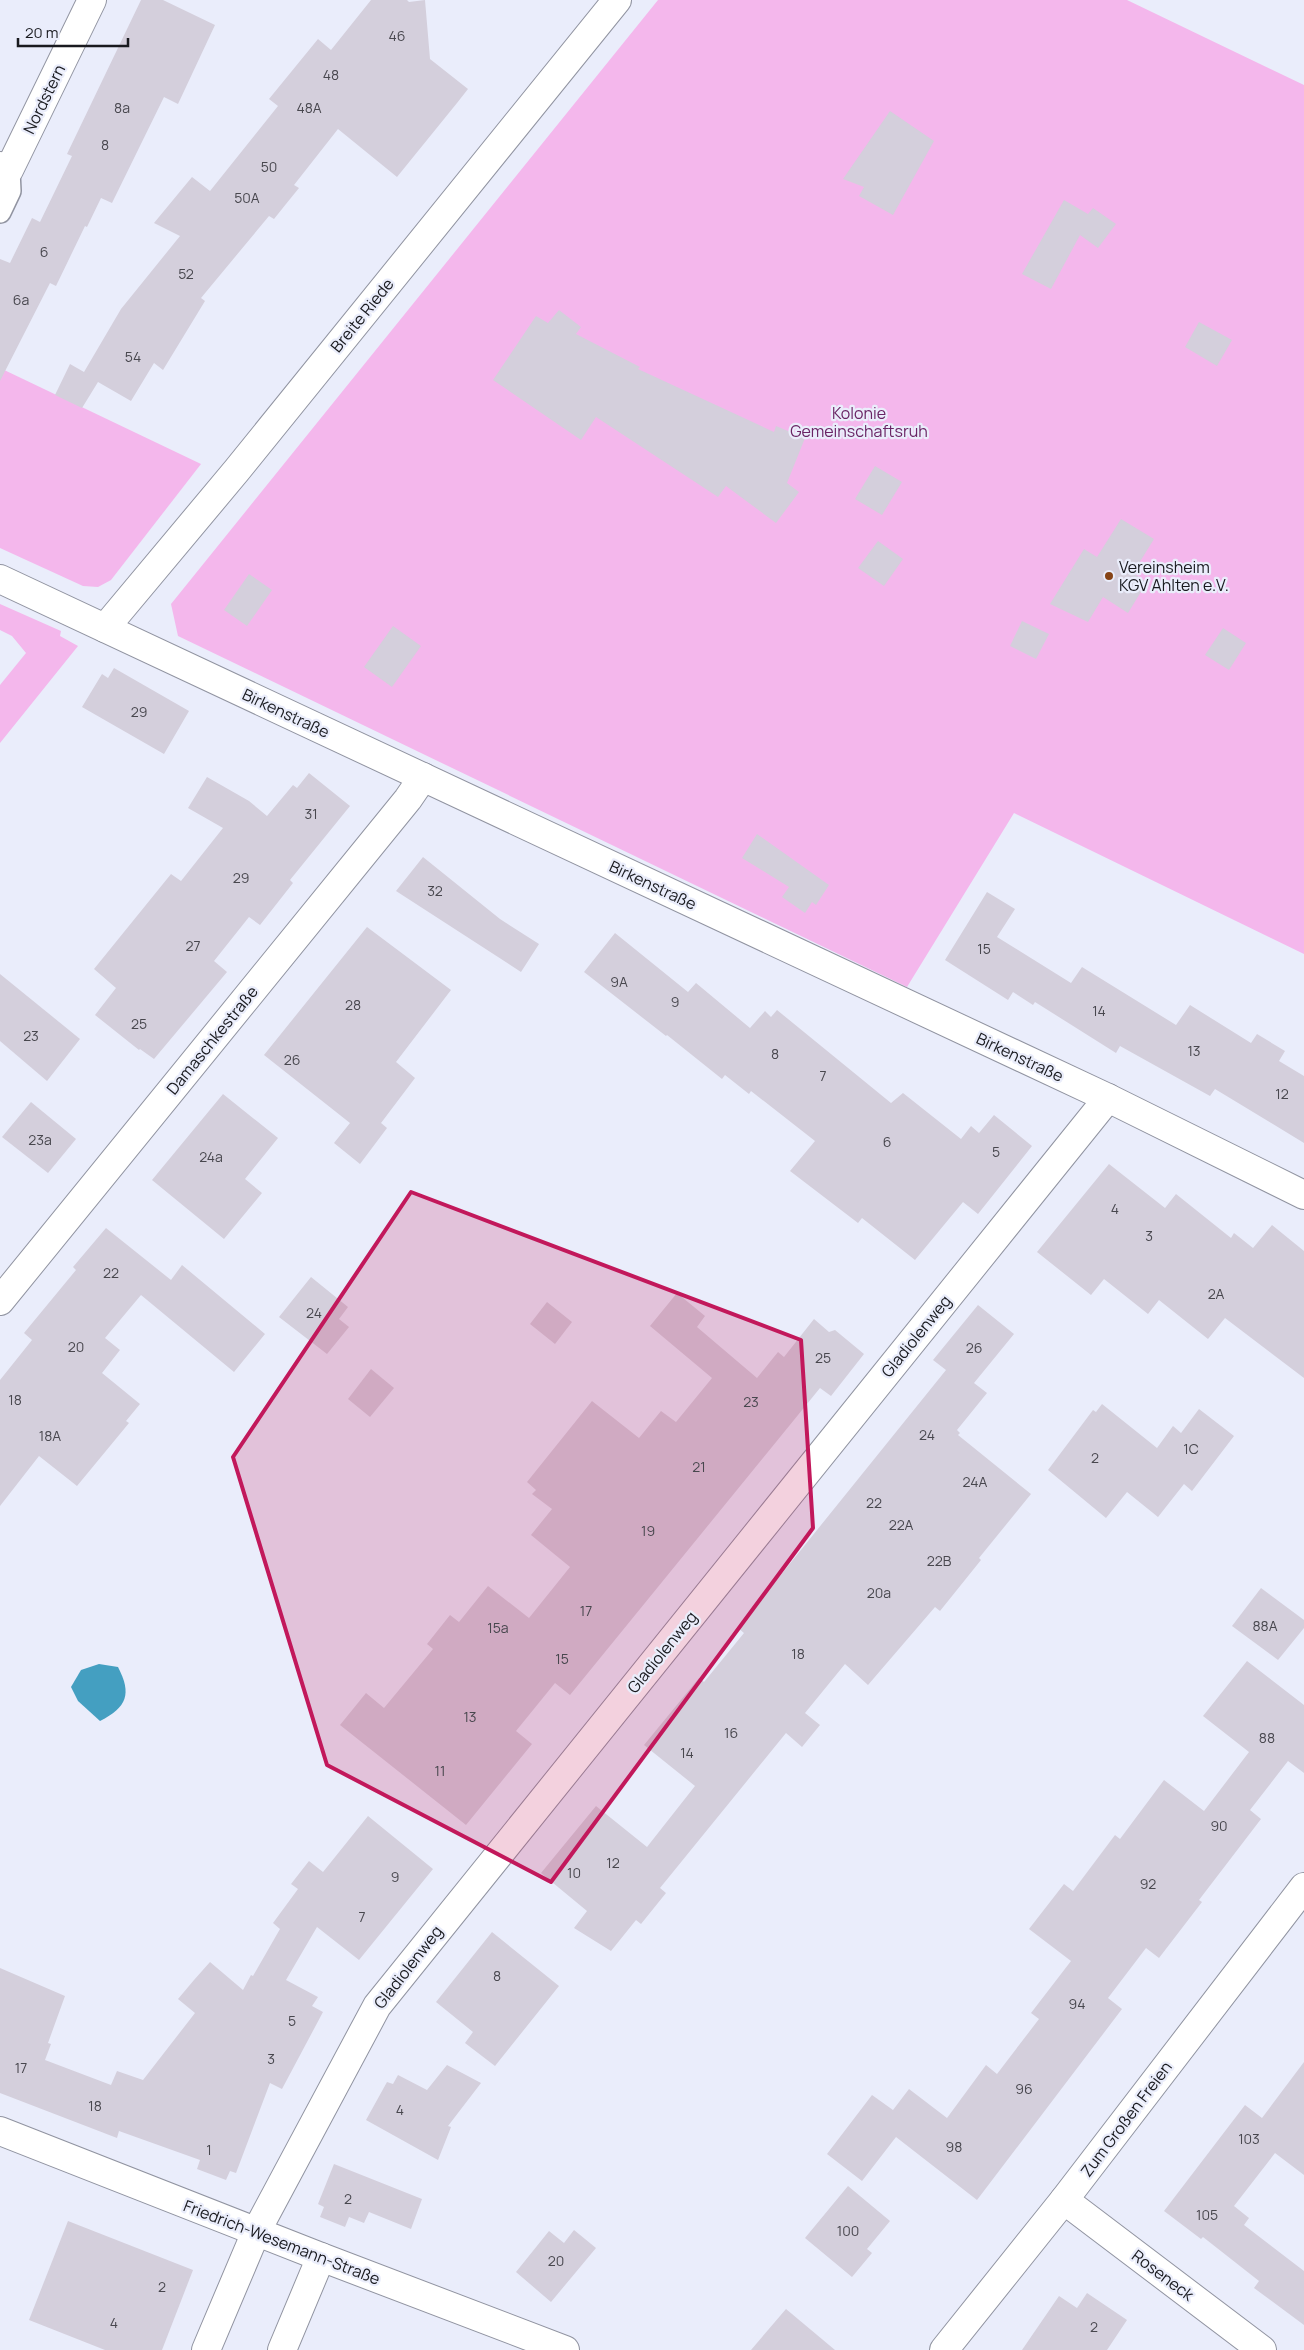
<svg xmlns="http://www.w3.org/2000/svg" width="1304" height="2350" font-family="Manrope,sans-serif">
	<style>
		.green { fill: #f4b7ec }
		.water { fill: #449fc1 }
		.building { fill: #d4cfdc }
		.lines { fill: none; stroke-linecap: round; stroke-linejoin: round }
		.lane-casing { stroke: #9194a1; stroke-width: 24 }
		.street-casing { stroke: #9194a1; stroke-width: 30 }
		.lane { stroke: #fff; stroke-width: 21 }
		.street { stroke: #fff; stroke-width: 28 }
		.marked { fill: #c2185b; fill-opacity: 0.2; stroke: #c2185b; stroke-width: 4; stroke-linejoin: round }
		.poi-dot { fill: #864316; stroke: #eaedfb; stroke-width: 2 }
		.labels { text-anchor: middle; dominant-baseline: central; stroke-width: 4.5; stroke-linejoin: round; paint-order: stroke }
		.number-label { font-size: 14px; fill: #48474e }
		.street-label { font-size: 16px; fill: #191a1f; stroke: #eaedfb }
		.park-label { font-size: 16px; fill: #6a2565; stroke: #eaedfb }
		.poi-label { font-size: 16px; fill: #191a1f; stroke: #eaedfb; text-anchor: start }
	</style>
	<rect width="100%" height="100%" fill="#eaedfb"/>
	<g class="green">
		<path d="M 658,0 L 1127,0 L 1304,85 L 1304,954 L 1014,813 L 907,987 L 178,636 L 171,604 Z"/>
		<path d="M 0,368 L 201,464 L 111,580 L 98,587 L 83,586 L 0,548 Z"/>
		<path d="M 0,604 L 61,631 L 60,636 L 78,646 L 0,743 L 0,685 L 26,653 L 12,636 L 0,630 Z"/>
	</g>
	<path class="water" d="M 99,1664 L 118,1667 C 132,1694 127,1707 100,1721 L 78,1701 L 71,1687 L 81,1670 Z"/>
	<g class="building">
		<path d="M 141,0 L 163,0 L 215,25 L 178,104 L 164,97 L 112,203 L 101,198 L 87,227 L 85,226 L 56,286 L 50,283 L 0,381 L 0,259 L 10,263 L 32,218 L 40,222 L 72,156 L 67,154 Z"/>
		<path d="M 371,0 L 407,0 L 409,2 L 425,0 L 430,59 L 468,89 L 457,103 L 397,177 L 338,129 L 294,185 L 299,188 L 286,204 L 274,219 L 269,216 L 201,298 L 205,301 L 163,370 L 154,363 L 131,401 L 98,382 L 82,408 L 55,395 L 70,364 L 84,372 L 121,309 L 180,236 L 154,223 L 192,177 L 210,191 L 278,106 L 269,99 L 318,39 L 331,50 Z"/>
		<path d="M 890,111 L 934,141 L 893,215 L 859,196 L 864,187 L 843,179 Z"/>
		<path d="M 1064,200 L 1088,214 L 1093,208 L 1116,224 L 1098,248 L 1080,235 L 1051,289 L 1022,274 Z"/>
		<path d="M 559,310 L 581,327 L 576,334 L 640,367 L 638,369 L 774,432 L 776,426 L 805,438 L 787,483 L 799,492 L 776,523 L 726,486 L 718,497 L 596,417 L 581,440 L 493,380 L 536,316 L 548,323 Z"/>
		<path d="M 1199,322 L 1232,340 L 1217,366 L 1185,347 Z"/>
		<path d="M 875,466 L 902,482 L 882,515 L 855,499 Z"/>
		<path d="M 1121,519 L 1154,539 L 1133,573 L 1147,582 L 1128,613 L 1103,597 L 1088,622 L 1050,604 L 1084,549 L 1097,557 Z"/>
		<path d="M 878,541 L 903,559 L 884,586 L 858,568 Z"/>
		<path d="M 249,574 L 272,590 L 247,626 L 224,610 Z"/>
		<path d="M 1022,621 L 1049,634 L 1036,659 L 1010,646 Z"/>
		<path d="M 393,626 L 421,646 L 392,687 L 364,667 Z"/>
		<path d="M 1223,628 L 1246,643 L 1229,670 L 1205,655 Z"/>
		<path d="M 114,668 L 189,711 L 164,754 L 82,707 L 102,674 L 108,678 Z"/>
		<path d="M 309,773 L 350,806 L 290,880 L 293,883 L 260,925 L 249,917 L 214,961 L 227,972 L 154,1059 L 140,1049 L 139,1050 L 95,1015 L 116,988 L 94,969 L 171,874 L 181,881 L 223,828 L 188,808 L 207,777 L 249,801 L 267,816 L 293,785 L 297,788 Z"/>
		<path d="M 757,834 L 829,885 L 816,905 L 812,902 L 805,913 L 782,897 L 789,887 L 742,858 Z"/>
		<path d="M 423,857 L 500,919 L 539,944 L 521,972 L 396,891 Z"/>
		<path d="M 987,892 L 1015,909 L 997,937 L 1071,983 L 1082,967 L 1176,1025 L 1190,1005 L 1251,1043 L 1257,1034 L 1285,1051 L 1279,1061 L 1304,1076 L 1304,1143 L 1215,1089 L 1210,1096 L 1120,1046 L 1116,1053 L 1035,1002 L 1033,1005 L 1013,992 L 1008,1000 L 945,960 Z"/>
		<path d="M 367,927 L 451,990 L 396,1062 L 415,1078 L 381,1123 L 387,1128 L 360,1164 L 334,1143 L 350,1123 L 264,1055 Z"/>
		<path d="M 615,933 L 688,992 L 696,983 L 750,1028 L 765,1011 L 771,1017 L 777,1010 L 891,1103 L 903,1093 L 961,1139 L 971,1126 L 979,1133 L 994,1115 L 1032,1146 L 978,1214 L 963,1202 L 915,1260 L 862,1218 L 858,1223 L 790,1171 L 815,1141 L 751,1091 L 749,1094 L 725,1075 L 722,1079 L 667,1035 L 666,1036 L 584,972 Z"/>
		<path d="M 0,974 L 80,1039 L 47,1081 L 0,1041 Z"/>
		<path d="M 223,1094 L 278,1138 L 245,1179 L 262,1193 L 224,1239 L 152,1180 Z"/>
		<path d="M 31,1102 L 76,1139 L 48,1173 L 2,1137 Z"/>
		<path d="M 1109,1164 L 1165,1208 L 1176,1194 L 1231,1238 L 1234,1233 L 1253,1248 L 1272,1225 L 1304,1251 L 1304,1378 L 1225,1318 L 1208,1339 L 1159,1300 L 1148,1314 L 1104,1279 L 1091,1295 L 1037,1252 Z"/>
		<path d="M 106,1228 L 171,1280 L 182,1265 L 265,1334 L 234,1372 L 141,1295 L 105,1338 L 120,1350 L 102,1373 L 140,1404 L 126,1421 L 129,1423 L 77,1486 L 39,1456 L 0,1506 L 0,1380 L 32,1340 L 24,1333 L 76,1270 L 73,1267 Z"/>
		<path d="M 311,1277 L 348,1307 L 339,1319 L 349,1327 L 327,1354 L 279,1317 Z"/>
		<path d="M 677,1293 L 705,1316 L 697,1327 L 757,1378 L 778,1352 L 784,1357 L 814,1319 L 829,1332 L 835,1330 L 864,1354 L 831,1396 L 820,1388 L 570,1695 L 555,1683 L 516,1731 L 532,1744 L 466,1825 L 340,1725 L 366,1693 L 384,1708 L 433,1649 L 427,1644 L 450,1615 L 459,1622 L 488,1586 L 529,1618 L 570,1567 L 531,1535 L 552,1509 L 532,1494 L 536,1490 L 527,1482 L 592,1401 L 639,1438 L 661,1411 L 676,1422 L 712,1378 L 650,1326 Z"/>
		<path d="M 547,1302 L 572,1322 L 555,1344 L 530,1324 Z"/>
		<path d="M 978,1305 L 1014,1334 L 974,1383 L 987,1393 L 957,1430 L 960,1433 L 958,1435 L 1031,1494 L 979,1558 L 981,1560 L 940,1611 L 935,1607 L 868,1685 L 845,1664 L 805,1713 L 820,1725 L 802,1747 L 786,1733 L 660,1888 L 666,1893 L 641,1924 L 636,1920 L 611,1951 L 574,1928 L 587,1911 L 541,1873 L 596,1806 L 647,1847 L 695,1786 L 644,1745 L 699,1678 L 704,1682 L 744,1633 L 738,1628 L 946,1370 L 933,1360 Z"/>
		<path d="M 371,1369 L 394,1388 L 370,1417 L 348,1399 Z"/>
		<path d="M 1102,1404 L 1157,1448 L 1173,1426 L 1181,1433 L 1199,1409 L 1234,1436 L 1192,1491 L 1184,1484 L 1158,1517 L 1127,1492 L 1106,1518 L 1048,1470 L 1093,1410 L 1096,1412 Z"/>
		<path d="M 1261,1588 L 1304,1620 L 1304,1628 L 1278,1660 L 1232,1626 Z"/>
		<path d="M 1247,1661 L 1304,1705 L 1304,1773 L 1288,1761 L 1250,1810 L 1261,1819 L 1199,1900 L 1202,1902 L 1159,1958 L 1146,1948 L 1108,1998 L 1122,2009 L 977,2200 L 896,2137 L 862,2181 L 827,2154 L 872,2095 L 893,2110 L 909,2089 L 947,2118 L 986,2065 L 997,2074 L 1039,2019 L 1031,2013 L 1071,1961 L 1029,1929 L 1064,1884 L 1073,1891 L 1115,1835 L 1120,1839 L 1164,1780 L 1204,1811 L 1249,1752 L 1203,1716 Z"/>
		<path d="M 368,1816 L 433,1869 L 359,1960 L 317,1927 L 286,1980 L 318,1997 L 312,2006 L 323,2012 L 282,2089 L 270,2083 L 236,2173 L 230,2171 L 226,2180 L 197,2169 L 200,2160 L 119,2131 L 117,2138 L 0,2093 L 0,1968 L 65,1996 L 48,2043 L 51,2044 L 45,2060 L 111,2085 L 117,2071 L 143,2080 L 195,2013 L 178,1999 L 194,1980 L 210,1962 L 243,1990 L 251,1975 L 253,1976 L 280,1929 L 273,1923 L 298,1889 L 291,1884 L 309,1861 L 323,1872 Z"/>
		<path d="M 492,1932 L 559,1986 L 495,2066 L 465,2043 L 473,2032 L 436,2002 Z"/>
		<path d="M 1304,2062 L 1304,2175 L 1275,2153 L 1234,2206 L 1249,2218 L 1244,2225 L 1304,2271 L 1304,2325 L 1254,2288 L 1259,2281 L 1203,2237 L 1201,2239 L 1164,2211 L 1245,2105 L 1262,2118 Z"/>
		<path d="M 447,2065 L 481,2083 L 448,2126 L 451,2127 L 438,2160 L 366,2120 L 387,2082 L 393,2084 L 398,2075 L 427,2090 Z"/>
		<path d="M 334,2164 L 422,2199 L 411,2229 L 369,2212 L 364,2223 L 349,2217 L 345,2227 L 320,2217 L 324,2207 L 318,2204 Z"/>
		<path d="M 848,2186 L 890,2221 L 867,2249 L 872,2253 L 852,2277 L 805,2238 Z"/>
		<path d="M 68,2221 L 193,2270 L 162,2350 L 105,2350 L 29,2320 Z"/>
		<path d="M 574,2230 L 596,2248 L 551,2302 L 516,2272 L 549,2231 L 564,2243 Z"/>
		<path d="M 1087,2293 L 1127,2320 L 1107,2350 L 1022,2350 L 1059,2296 L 1077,2308 Z"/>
		<path d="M 786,2309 L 835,2350 L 751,2350 Z"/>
	</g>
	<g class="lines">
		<defs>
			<path id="lane" d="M 0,212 L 10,191 L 9,170"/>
			<g id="street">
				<path d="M 0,166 L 9,170 L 92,0"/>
				<path d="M 0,579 L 1108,1098 L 1304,1195"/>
				<path d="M 105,628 L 237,470 L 617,0"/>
				<path d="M 0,1301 L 408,799 L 423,777"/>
				<path d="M 0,2131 L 321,2257 L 565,2350"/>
				<path d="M 1064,2200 L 1262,2350"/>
				<path d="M 206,2350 L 256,2232 L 377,2006 L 1108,1098"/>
				<path d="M 282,2350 L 321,2257"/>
				<path d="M 944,2350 L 1064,2200 L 1304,1887"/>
			</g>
		</defs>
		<use href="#lane" class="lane-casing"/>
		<use href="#street" class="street-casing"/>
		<use href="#lane" class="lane"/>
		<use href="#street" class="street"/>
	</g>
	<path class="marked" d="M 411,1192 L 801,1340 L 813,1528 L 551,1882 L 327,1765 L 233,1457 Z"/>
	<circle class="poi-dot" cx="1109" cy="576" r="5"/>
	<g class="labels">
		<g class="number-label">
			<text x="397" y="35">46</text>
			<text x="331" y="74">48</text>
			<text x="122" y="107">8a</text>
			<text x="309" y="107">48A</text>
			<text x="105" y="144">8</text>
			<text x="269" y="166">50</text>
			<text x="247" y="197">50A</text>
			<text x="44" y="251">6</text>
			<text x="186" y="273">52</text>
			<text x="21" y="299">6a</text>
			<text x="133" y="356">54</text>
			<text x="139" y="711">29</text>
			<text x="311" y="813">31</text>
			<text x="241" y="877">29</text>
			<text x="435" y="890">32</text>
			<text x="193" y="945">27</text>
			<text x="984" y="948">15</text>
			<text x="619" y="981">9A</text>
			<text x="675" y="1001">9</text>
			<text x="353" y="1004">28</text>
			<text x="1099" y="1010">14</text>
			<text x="139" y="1023">25</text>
			<text x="31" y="1035">23</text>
			<text x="1194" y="1050">13</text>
			<text x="775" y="1053">8</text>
			<text x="292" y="1059">26</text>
			<text x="823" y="1075">7</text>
			<text x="1282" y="1093">12</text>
			<text x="40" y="1139">23a</text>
			<text x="887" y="1141">6</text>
			<text x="996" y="1151">5</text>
			<text x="211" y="1156">24a</text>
			<text x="1115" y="1208">4</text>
			<text x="1149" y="1235">3</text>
			<text x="111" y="1272">22</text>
			<text x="1216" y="1293">2A</text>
			<text x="314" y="1312">24</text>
			<text x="76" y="1346">20</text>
			<text x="974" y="1347">26</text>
			<text x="823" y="1357">25</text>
			<text x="15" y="1399">18</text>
			<text x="751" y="1401">23</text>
			<text x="927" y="1434">24</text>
			<text x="50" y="1435">18A</text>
			<text x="1191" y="1448">1C</text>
			<text x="1095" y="1457">2</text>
			<text x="699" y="1466">21</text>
			<text x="975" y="1481">24A</text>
			<text x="874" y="1502">22</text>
			<text x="901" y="1524">22A</text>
			<text x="648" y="1530">19</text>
			<text x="939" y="1560">22B</text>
			<text x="879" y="1592">20a</text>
			<text x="586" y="1610">17</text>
			<text x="1265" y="1625">88A</text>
			<text x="498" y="1627">15a</text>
			<text x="798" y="1653">18</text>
			<text x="562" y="1658">15</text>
			<text x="470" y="1716">13</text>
			<text x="731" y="1732">16</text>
			<text x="1267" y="1737">88</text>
			<text x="687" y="1752">14</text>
			<text x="440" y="1770">11</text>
			<text x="1219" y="1825">90</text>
			<text x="613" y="1862">12</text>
			<text x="574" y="1872">10</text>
			<text x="395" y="1876">9</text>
			<text x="1148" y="1883">92</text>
			<text x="362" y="1916">7</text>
			<text x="497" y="1975">8</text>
			<text x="1077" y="2003">94</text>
			<text x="292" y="2020">5</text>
			<text x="271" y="2058">3</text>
			<text x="21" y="2067">17</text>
			<text x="1024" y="2088">96</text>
			<text x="95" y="2105">18</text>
			<text x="400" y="2109">4</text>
			<text x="1249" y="2138">103</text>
			<text x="954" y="2146">98</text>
			<text x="209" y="2149">1</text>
			<text x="348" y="2198">2</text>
			<text x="1207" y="2214">105</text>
			<text x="848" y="2230">100</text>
			<text x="556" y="2260">20</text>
			<text x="162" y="2286">2</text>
			<text x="114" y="2322">4</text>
			<text x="1094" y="2326">2</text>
		</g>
		<g class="street-label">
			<text transform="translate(44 99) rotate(-64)">Nordstern</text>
			<text transform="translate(362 315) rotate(-51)">Breite Riede</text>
			<text transform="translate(286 713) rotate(25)">Birkenstraße</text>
			<text transform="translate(653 885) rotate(25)">Birkenstraße</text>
			<text transform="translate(212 1040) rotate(-51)">Damaschkestraße</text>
			<text transform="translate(1020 1057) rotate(25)">Birkenstraße</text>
			<text transform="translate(916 1336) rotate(-51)">Gladiolenweg</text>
			<text transform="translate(662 1652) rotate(-51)">Gladiolenweg</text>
			<text transform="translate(408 1967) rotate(-52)">Gladiolenweg</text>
			<text transform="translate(1126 2119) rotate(-53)">Zum Großen Freien</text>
			<text transform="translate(282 2242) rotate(21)">Friedrich-Wesemann-Straße</text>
			<text transform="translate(1163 2275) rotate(37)">Roseneck</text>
		</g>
		<g class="park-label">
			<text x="859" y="413">Kolonie<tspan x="859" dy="18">Gemeinschaftsruh</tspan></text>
		</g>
		<g class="poi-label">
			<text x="1119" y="567">Vereinsheim<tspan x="1119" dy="18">KGV Ahlten e.V.</tspan></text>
		</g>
	</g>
	<path d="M18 38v8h110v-8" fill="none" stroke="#191a1f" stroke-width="2.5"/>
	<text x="25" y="38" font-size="15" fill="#191a1f" stroke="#eaedfb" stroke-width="4" paint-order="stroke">20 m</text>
</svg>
